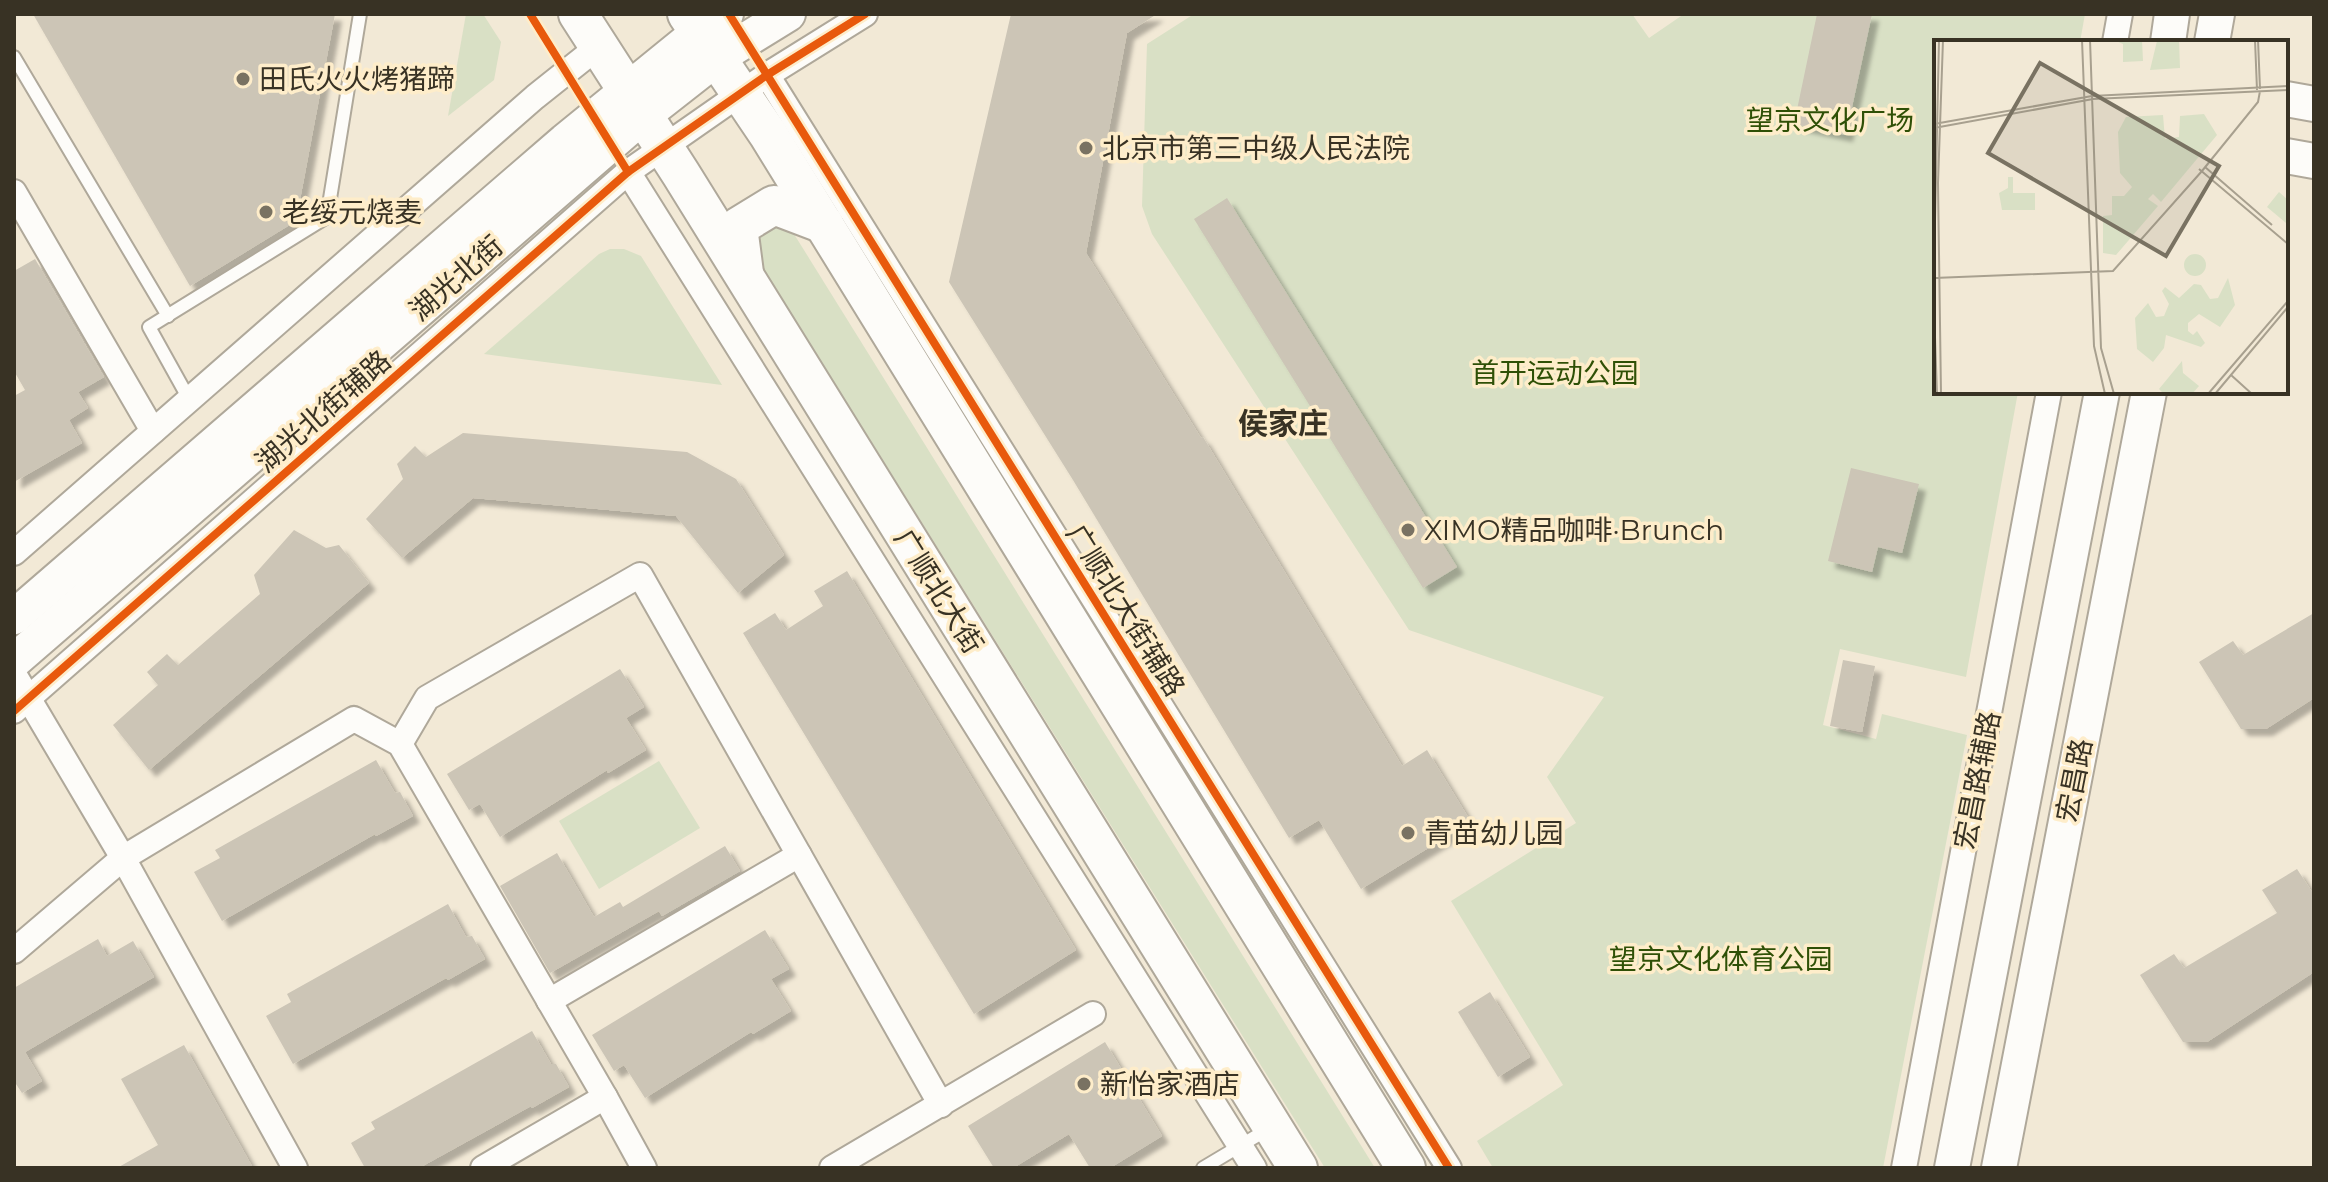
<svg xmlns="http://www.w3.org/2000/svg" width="2328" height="1182" font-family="Montserrat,'Noto Sans SC',sans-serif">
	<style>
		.green { fill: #d9e0c5 }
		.building { fill: #ccc5b6; filter: url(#shadow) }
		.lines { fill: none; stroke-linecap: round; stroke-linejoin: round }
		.lane-casing { stroke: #afa89a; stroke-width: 16 }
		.street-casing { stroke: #afa89a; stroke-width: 28 }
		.secondary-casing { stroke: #afa89a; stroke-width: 38 }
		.primary-casing { stroke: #afa89a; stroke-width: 42 }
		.lane { stroke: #fdfcf9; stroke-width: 12 }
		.street { stroke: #fdfcf9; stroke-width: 24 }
		.secondary { stroke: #fdfcf9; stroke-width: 34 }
		.primary { stroke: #fdfcf9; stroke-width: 38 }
		.cycleway-casing { stroke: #feedca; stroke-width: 13 }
		.cycleway { stroke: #e8590c; stroke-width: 8 }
		.poi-dot { fill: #797262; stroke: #feedca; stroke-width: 3 }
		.labels { text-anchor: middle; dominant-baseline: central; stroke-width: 7; stroke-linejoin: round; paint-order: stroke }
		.poi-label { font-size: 28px; fill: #383224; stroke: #feedca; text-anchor: start }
		.park-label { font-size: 28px; fill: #2f5006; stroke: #feedca }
		.street-label { font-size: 28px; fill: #383224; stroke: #feedca }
		.neighbourhood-label { font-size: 30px; font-weight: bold; fill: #383224; stroke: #feedca }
		.inset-road { fill: none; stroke: #a8a08f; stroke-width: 2 }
		.view { fill: #797262; fill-opacity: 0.15; stroke: #797262; stroke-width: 4 }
		.inset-edge { fill: none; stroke: #383224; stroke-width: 4 }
	</style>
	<defs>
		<filter id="shadow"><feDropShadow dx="7" dy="7" stdDeviation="2" flood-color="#0004"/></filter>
	</defs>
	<rect width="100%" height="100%" fill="#f2e9d6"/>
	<g class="green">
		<path d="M 466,14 L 483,14 L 501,42 L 494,80 L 448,116 Z"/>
		<path d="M 1194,14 L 1632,14 L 1649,38 L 1684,14 L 2085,14 L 2080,42 L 1936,42 L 1936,392 L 2018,392 L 1966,677 L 1840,649 L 1823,725 L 1876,739 L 1882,714 L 1967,735 L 1883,1168 L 1493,1168 L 1477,1141 L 1563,1085 L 1451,901 L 1576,823 L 1547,777 L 1604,697 L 1409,630 L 1152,234 L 1142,206 L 1147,44 Z"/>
		<path d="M 759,221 L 789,226 L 1375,1168 L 1325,1168 L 751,249 Z"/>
		<path d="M 610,249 L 624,249 L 641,256 L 722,385 L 484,354 L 599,254 Z"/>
		<path d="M 659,761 L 700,828 L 599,889 L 559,821 Z"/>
	</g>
	<g class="building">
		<path d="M 33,14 L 335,14 L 296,221 L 190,286 Z"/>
		<path d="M 1011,14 L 1157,14 L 1127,33 L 1086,253 L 1201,438 L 1203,437 L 1402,766 L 1427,750 L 1471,822 L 1361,889 L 1319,820 L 1289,838 L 1073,480 L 949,282 Z"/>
		<path d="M 1817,14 L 1872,14 L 1846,135 L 1794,124 Z"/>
		<path d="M 1227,198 L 1457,567 L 1423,588 L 1194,219 Z"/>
		<path d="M 35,259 L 104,377 L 78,392 L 88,408 L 69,420 L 82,443 L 14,482 L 14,396 L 25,390 L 14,371 L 14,271 Z"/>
		<path d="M 463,433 L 687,452 L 736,479 L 784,555 L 738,593 L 676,516 L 473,498 L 402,558 L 366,519 L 403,479 L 397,464 L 415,446 L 426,457 Z"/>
		<path d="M 1851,468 L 1919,484 L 1902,553 L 1878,547 L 1872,572 L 1828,561 Z"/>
		<path d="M 294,530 L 326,548 L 339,545 L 369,583 L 149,770 L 113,725 L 158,685 L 147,672 L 167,654 L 178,665 L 260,594 L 254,575 Z"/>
		<path d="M 847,571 L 1076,950 L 974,1014 L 743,633 L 775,613 L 786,630 L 823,606 L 814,591 Z"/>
		<path d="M 2314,613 L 2314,698 L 2266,729 L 2241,729 L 2199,662 L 2233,641 L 2243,655 Z"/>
		<path d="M 1843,660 L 1875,666 L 1862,732 L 1830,726 Z"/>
		<path d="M 620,669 L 644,707 L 626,718 L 646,750 L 608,773 L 607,770 L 500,837 L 480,804 L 469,810 L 447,774 Z"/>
		<path d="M 376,760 L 395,793 L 400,792 L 413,816 L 376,836 L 375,834 L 222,921 L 194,872 L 220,858 L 215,850 Z"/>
		<path d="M 725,846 L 740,871 L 662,916 L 659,911 L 550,973 L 500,886 L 557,853 L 594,917 L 620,902 L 623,907 Z"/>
		<path d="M 2297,869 L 2314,895 L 2314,972 L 2207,1042 L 2183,1042 L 2140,975 L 2174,954 L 2184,968 L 2277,913 L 2262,890 Z"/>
		<path d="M 448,904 L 466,937 L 472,936 L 485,959 L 448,980 L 446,978 L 293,1064 L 266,1016 L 291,1002 L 287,994 Z"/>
		<path d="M 765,930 L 789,969 L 771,979 L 791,1011 L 753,1034 L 751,1032 L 645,1098 L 624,1065 L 614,1071 L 592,1035 Z"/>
		<path d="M 98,939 L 107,956 L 133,941 L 154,977 L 25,1052 L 42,1081 L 22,1093 L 14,1081 L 14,988 Z"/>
		<path d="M 1490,992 L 1530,1057 L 1498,1077 L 1458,1012 Z"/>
		<path d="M 532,1031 L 551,1064 L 556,1064 L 569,1087 L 532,1108 L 531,1106 L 419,1168 L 365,1168 L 351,1143 L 375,1129 L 371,1122 Z"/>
		<path d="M 1105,1042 L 1162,1136 L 1110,1168 L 1090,1168 L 1069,1134 L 1013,1168 L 994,1168 L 968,1126 Z"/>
		<path d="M 184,1045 L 253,1168 L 117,1168 L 158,1145 L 121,1079 Z"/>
	</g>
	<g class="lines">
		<defs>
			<g id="lane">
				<path d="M 14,57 L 168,316"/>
				<path d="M 189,399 L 149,327 L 327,217 L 360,14"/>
				<path d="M 1203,1168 L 1270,1128"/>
			</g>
			<g id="street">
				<path d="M 2115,42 L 2120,14"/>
				<path d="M 767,75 L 1449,1168"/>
				<path d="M 628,172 L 1254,1168"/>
				<path d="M 14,192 L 153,431"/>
				<path d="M 14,553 L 535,97 L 599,46"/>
				<path d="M 14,674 L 123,858 L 295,1168"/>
				<path d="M 14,711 L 628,172 L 767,75 L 865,14"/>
				<path d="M 400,744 L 427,698 L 640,575 L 941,1105"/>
				<path d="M 14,951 L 123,858 L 354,719 L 400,744 L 605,1097 L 483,1168"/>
				<path d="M 549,1001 L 799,855"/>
				<path d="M 605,1097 L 644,1168"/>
				<path d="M 832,1168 L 1093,1014"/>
				<path d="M 1904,1168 L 2049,392"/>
			</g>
			<g id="secondary">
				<path d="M 2168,42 L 2172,14"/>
				<path d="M 2212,42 L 2217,14"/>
				<path d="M 2286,99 L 2314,104"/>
				<path d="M 2286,156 L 2314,161"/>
				<path d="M 14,617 L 565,141 L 699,32 L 726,14"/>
				<path d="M 14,661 L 643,116 L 717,58 L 788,14"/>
				<path d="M 1952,1168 L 2102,392"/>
				<path d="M 1999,1168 L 2149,392"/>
			</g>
			<g id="primary">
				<path d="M 578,14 L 681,174 L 1298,1168"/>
				<path d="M 687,14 L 768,134 L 1406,1168"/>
				<path d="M 744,273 L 738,227 L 774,205 L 824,224"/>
			</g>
		</defs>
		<use href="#lane" class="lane-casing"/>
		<use href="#street" class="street-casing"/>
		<use href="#secondary" class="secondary-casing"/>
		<use href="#primary" class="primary-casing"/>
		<use href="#lane" class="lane"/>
		<use href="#street" class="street"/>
		<use href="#secondary" class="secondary"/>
		<use href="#primary" class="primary"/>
		<defs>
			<g id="cycleway">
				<path d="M 530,14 L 628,172"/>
				<path d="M 729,14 L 1449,1168"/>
				<path d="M 14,711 L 628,172 L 767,75 L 865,14"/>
			</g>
		</defs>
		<use href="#cycleway" class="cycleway-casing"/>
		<use href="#cycleway" class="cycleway"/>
	</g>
	<g class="poi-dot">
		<circle cx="243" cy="79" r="8"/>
		<circle cx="1086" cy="148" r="8"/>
		<circle cx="266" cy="212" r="8"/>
		<circle cx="1408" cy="530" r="8"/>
		<circle cx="1408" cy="833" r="8"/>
		<circle cx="1084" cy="1084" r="8"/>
	</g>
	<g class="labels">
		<g class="poi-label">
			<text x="259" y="79">田氏火火烤猪蹄</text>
			<text x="1102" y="148">北京市第三中级人民法院</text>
			<text x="282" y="212">老绥元烧麦</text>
			<text x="1424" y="530">XIMO精品咖啡·Brunch</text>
			<text x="1424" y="833">青苗幼儿园</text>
			<text x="1100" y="1084">新怡家酒店</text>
		</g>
		<g class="park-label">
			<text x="1830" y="120">望京文化广场</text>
			<text x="1555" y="373">首开运动公园</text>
			<text x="1721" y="959">望京文化体育公园</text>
		</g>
		<g class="street-label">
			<text transform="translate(456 278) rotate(-41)">湖光北街</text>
			<text transform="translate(323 411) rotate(-41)">湖光北街辅路</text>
			<text transform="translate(939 591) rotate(58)">广顺北大街</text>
			<text transform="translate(1126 610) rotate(58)">广顺北大街辅路</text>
			<text transform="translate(1977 780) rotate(-79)">宏昌路辅路</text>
			<text transform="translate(2074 780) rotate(-79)">宏昌路</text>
		</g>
		<g class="neighbourhood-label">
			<text x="1283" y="423">侯家庄</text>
		</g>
	</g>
	<g transform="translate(1934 40)">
		<rect width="354" height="354" fill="#f2e9d6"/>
		<path d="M 180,0 L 208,0 L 209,21 L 189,22 L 189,4 ZM 245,0 L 246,28 L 216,30 L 223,1 ZM 270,74 L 283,95 L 227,162 L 219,154 L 214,159 L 224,166 L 182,215 L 169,213 L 169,176 L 178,175 L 178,156 L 190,156 L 198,147 L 186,133 L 184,92 L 192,77 L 229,75 L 231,99 L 245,97 L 246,76 ZM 74,137 L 79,137 L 79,153 L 101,153 L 101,170 L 68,170 L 65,153 L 74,148 ZM 345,152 L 354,160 L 352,183 L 333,167 ZM250 225a11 11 0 1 1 22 0a11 11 0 1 1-22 0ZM 294,238 L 301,265 L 286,287 L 265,274 L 254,283 L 254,291 L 259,295 L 263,291 L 271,303 L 267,307 L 232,295 L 230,308 L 219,322 L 203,309 L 201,278 L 214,263 L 222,277 L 230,276 L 235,264 L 228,251 L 231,247 L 245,258 L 260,244 L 267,245 L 276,259 L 284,258 ZM 248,321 L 249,333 L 265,346 L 258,354 L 230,354 L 225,349 Z" fill="#d9e0c5"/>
		<path class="inset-road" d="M 148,0 L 160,306 L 171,354M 156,0 L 167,308 L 180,354M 321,0 L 323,50M 324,0 L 326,49M 0,84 L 158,56 L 354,46M 0,88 L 159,59 L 354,50M 271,127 L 338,185M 265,129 L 354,204M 0,227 L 5,0M 0,238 L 179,231 L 268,131 L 324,62 L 326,51M 0,269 L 3,354M 297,335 L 318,354M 7,354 L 4,143 L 9,0M 274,354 L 354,261M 281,354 L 354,267"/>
		<path class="view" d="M 106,23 L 285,126 L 232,216 L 54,113 Z"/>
		<rect width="354" height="354" class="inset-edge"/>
	</g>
	<rect width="2328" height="1182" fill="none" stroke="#383224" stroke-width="32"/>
</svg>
